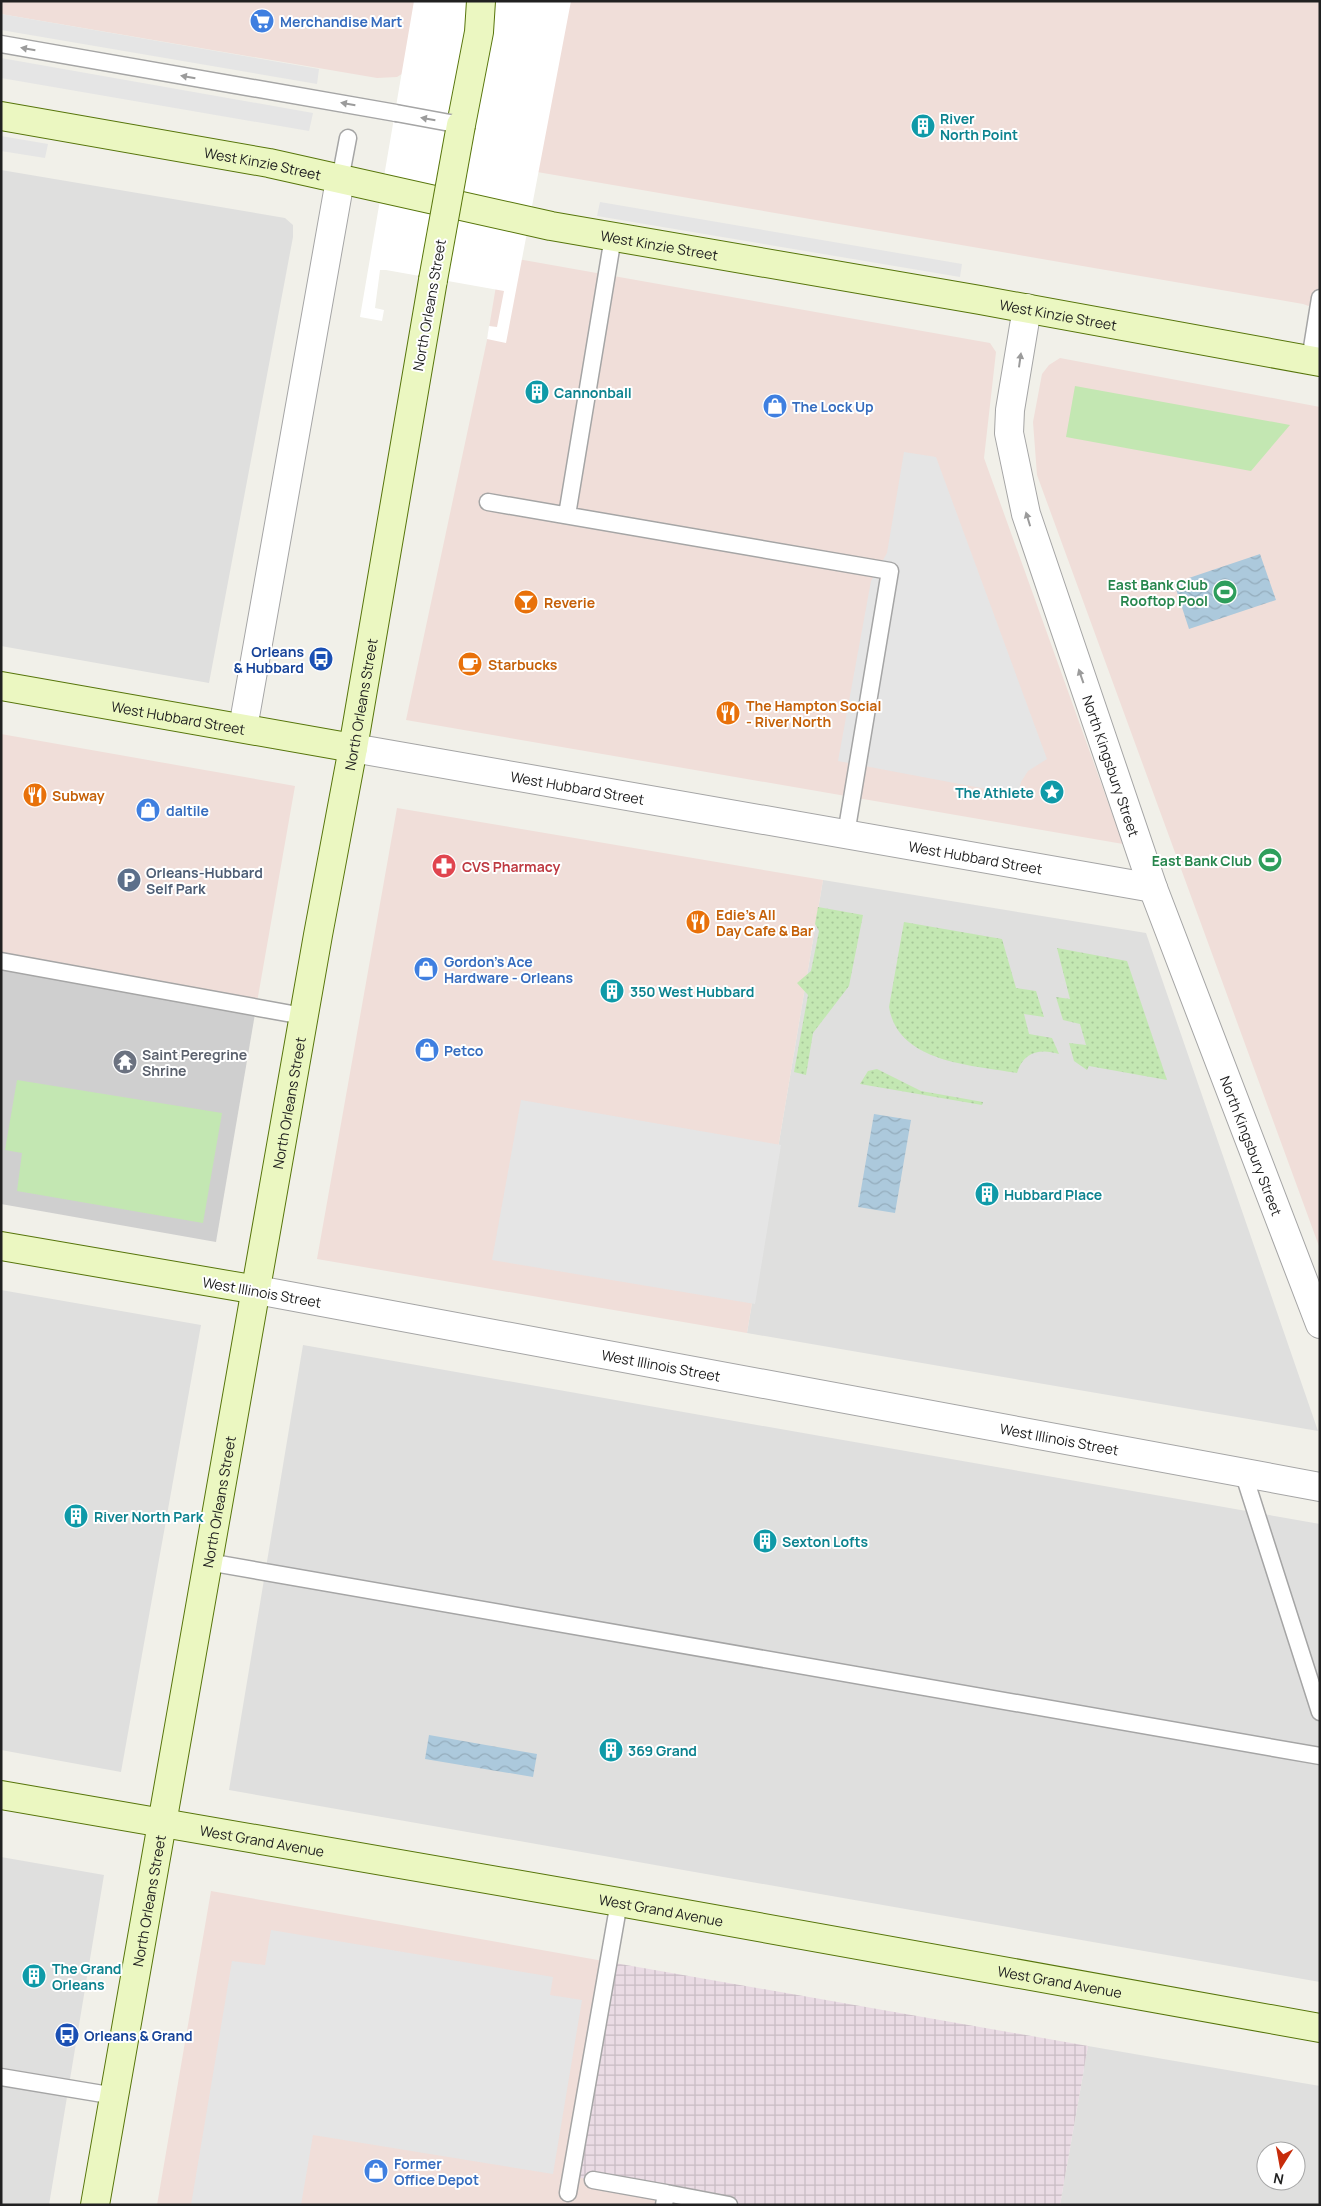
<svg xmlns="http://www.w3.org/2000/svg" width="1321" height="2206" font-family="Manrope,sans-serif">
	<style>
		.residential { fill: #dfdfde; fill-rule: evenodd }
		.commercial { fill: #f0ded9 }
		.industrial { fill: url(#industrial-grid) }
		.religious { fill: #cfcfcf }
		.grass { fill: url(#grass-dots) }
		.garden { fill: #c3e7b2 }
		.parking { fill: #e5e5e5 }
		.water { fill: url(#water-waves) }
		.pier { fill: #fff }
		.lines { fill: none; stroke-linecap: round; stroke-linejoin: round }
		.service-casing { stroke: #a5a5a5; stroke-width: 19 }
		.tertiary-casing { stroke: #a5a5a5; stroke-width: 30 }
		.secondary-casing { stroke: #57750b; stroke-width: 30 }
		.service { stroke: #fff; stroke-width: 16 }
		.tertiary { stroke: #fff; stroke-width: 28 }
		.secondary { stroke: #ebf7c1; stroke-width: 28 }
		.service-bridge-casing { stroke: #a5a5a5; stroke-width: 19; stroke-linecap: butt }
		.secondary-bridge-casing { stroke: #57750b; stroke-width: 30; stroke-linecap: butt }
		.service-bridge { stroke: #fff; stroke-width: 16 }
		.secondary-bridge { stroke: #ebf7c1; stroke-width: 28 }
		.oneway { fill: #9b9b9b }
		.labels { text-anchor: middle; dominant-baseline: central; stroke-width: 4; stroke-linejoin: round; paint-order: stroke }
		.shop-label { font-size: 14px; font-weight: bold; fill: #366cbe; stroke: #fff; text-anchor: start }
		.culture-label { font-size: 14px; font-weight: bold; fill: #0d838f; stroke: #fff; text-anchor: start }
		.street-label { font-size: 14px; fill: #212121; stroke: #fff }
		.leisure-label { font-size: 14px; font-weight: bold; fill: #27864d; stroke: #fff; text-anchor: end }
		.food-label { font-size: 14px; font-weight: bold; fill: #c56008; stroke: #fff; text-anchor: start }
		.transit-label { font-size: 14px; font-weight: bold; fill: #164399; stroke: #fff; text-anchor: end }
		.health-label { font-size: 14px; font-weight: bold; fill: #be3a42; stroke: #fff; text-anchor: start }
		.service-label { font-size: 14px; font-weight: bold; fill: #4e5e75; stroke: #fff; text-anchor: start }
		.worship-label { font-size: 14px; font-weight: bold; fill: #5b616d; stroke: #fff; text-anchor: start }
	</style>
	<defs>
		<pattern id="industrial-grid" width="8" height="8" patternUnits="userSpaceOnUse" patternTransform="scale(1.25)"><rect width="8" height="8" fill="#eadbe4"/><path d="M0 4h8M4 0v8" fill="none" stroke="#c8bcc3"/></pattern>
		<pattern id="grass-dots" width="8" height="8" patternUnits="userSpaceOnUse" patternTransform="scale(1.25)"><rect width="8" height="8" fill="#c3e7b2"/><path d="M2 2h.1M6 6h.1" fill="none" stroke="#a7c699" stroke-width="1.8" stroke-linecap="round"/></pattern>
		<pattern id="water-waves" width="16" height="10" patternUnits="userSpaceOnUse" patternTransform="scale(1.25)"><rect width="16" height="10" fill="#acc9dc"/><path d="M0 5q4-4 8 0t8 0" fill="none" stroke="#94acbc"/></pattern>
	</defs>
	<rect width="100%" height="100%" fill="#f1f0e9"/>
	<path class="residential" d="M1,170L285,218L293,225V237L209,683L1,646Z
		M823,880L1146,933L1318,1431L747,1333Z
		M1,1290L201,1325L121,1772L1,1750Z
		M303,1345L1320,1524V1982L229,1790Z
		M1,1857L104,1875L49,2205H1Z
		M1088,2046L1320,2086V2205H1060ZM1266,2151H1296V2181H1266Z"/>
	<path class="commercial" d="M1,1H434L413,67L397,77L377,78L1,14Z
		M540,1H1320V310L1303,304L514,168Z
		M501,256L990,343L996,352L984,458L1123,844L406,720L487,340Z
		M1060,358L1320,407V1249L1037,475L1033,422L1042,374L1049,365Z
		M1,734L295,786L256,1008L1,961Z
		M397,808L823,880L747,1333L317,1259Z
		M211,1891L609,1962L666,2193L664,2205H157Z"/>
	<path class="industrial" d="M609,1962L1088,2046L1060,2205H664L666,2193L571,2176Z"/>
	<path class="religious" d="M1,961L256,1008L216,1242L1,1204Z"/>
	<path class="grass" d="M818,907L863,915L849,986L813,1033L806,1075L794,1072L808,995L797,983L811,971L819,931L815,924Z
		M904,922L1002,939L1016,988L1036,991L1044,1017L1024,1014L1029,1034L1052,1038L1059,1054C1040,1048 1023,1052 1017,1073C972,1065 898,1063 889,1007Z
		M1057,948L1127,961L1167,1080L1089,1066L1087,1070L1074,1061L1069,1043L1086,1045L1080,1024L1063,1020L1056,997L1070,999Z
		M877,1069L921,1091L983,1102L982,1105L860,1084L868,1071Z"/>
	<path class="garden" d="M1075,386L1290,425L1251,471L1066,437Z
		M17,1080L222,1113L203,1223L17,1191L22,1153L5,1150Z"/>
	<path class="parking" d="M1,14L319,69L317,84L1,30Z
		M1,58L313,113L309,131L1,78Z
		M1,136L48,144L45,158L1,151Z
		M600,202L962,264L960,277L597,216Z
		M904,452L936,457L1047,759L1028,771L1021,782L1018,795L838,761L871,581L887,553Z
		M521,1100L781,1145L755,1304L492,1260Z
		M271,1930L553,1977L550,1995L582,2000L553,2174L313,2135L301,2205H191L232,1961L265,1965Z"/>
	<path class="water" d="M1260,554L1276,600L1189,629L1174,583Z
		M874,1114L911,1120L895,1213L858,1207Z
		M429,1735L537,1754L533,1777L425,1759Z"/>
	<path class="pier" d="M414,1H571L506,343L487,339L489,326L497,327L504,291L386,270H380L375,308L384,310L382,321L360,317Z"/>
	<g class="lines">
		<defs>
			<path id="service" d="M1,44L396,113
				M340,180L348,138
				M1310,360L1320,298
				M488,502L890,571L846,834
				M567,515L613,237
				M1,961L303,1016
				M1243,1472L1320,1712
				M208,1562L1320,1756
				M1,2077L115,2096
				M593,2180L666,2193
				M568,2193L619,1902
				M664,2205L666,2193L729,2205"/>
			<g id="tertiary">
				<path id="s1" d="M1027,308L1010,410L1009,433L1026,514L1153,888L1320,1324"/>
				<path d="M243,728L340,180"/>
				<path id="s2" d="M353,748L1153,888"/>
				<path id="s3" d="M257,1290L1320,1487"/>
			</g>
			<g id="secondary">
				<path id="s4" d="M1,116L269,163L551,226L980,300L1320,362"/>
				<path d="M461,125L479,32L481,1"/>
				<path id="s5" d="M1,686L353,748"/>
				<path d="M1,1246L257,1290"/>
				<path id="s6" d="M1,1795L619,1902L1320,2028"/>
				<path id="s7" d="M95,2205L318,935L353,748L433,280"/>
			</g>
		</defs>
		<use href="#service" class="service-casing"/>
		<use href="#tertiary" class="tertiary-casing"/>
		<use href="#secondary" class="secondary-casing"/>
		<use href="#service" class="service"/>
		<use href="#tertiary" class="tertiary"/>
		<use href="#secondary" class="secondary"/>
		<defs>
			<path id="service-bridge" d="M396,113L461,125"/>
			<path id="secondary-bridge" d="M433,280L461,125"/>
		</defs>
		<use href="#service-bridge" class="service-bridge-casing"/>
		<use href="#secondary-bridge" class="secondary-bridge-casing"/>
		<use href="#service-bridge" class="service-bridge"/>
		<use href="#secondary-bridge" class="secondary-bridge"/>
	</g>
	<defs><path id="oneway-solid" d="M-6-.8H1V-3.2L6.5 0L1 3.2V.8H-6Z" transform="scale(1.25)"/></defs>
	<g class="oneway">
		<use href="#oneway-solid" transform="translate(28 49) rotate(-170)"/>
		<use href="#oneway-solid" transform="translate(188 77) rotate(-170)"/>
		<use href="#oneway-solid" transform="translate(348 104) rotate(-170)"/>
		<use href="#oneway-solid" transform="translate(428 119) rotate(-170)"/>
		<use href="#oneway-solid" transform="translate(1020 360) rotate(-82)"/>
		<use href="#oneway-solid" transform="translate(1028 519) rotate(-107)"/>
		<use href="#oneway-solid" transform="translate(1081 676) rotate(-109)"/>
	</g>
	<defs>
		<symbol id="supermarket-disc" viewBox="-11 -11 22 22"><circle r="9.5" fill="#3f7fe0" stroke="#fff"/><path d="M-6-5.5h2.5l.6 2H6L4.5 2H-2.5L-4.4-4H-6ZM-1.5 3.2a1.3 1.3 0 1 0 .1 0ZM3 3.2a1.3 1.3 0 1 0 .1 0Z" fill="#fff"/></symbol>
		<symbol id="building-disc" viewBox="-11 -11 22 22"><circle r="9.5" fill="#0f9aa8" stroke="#fff"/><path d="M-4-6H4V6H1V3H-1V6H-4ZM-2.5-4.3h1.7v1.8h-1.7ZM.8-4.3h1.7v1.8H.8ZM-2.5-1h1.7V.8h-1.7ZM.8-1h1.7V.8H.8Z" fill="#fff"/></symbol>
		<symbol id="shop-disc" viewBox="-11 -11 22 22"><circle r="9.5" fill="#3f7fe0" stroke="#fff"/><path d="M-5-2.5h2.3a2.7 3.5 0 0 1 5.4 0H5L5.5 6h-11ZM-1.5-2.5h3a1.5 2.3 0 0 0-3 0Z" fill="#fff"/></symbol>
		<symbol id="stadium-disc" viewBox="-11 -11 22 22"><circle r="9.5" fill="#2e9e5b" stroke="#fff"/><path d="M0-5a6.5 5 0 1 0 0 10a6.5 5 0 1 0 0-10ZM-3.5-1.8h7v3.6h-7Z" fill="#fff"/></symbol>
		<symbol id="bar-disc" viewBox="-11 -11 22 22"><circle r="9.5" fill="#e8710a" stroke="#fff"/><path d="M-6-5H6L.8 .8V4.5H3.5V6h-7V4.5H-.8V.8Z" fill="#fff"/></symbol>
		<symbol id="bus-disc" viewBox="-11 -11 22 22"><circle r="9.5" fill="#1a4fb4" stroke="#fff"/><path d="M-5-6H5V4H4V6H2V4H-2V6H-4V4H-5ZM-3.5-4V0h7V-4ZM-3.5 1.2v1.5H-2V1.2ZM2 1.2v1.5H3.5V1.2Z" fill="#fff"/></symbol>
		<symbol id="cafe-disc" viewBox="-11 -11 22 22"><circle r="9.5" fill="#e8710a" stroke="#fff"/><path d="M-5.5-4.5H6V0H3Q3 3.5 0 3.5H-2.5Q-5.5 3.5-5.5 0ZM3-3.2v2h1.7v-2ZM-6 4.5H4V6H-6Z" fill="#fff"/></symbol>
		<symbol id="restaurant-disc" viewBox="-11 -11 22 22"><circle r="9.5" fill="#e8710a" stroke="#fff"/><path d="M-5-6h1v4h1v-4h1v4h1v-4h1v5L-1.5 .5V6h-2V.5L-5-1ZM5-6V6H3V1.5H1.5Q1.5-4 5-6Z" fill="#fff"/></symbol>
		<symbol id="sight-disc" viewBox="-11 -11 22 22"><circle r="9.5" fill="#0f9aa8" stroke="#fff"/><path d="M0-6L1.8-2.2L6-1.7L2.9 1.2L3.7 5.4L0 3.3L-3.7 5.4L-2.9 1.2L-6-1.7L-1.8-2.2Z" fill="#fff"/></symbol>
		<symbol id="pharmacy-disc" viewBox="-11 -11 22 22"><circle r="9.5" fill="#e0444e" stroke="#fff"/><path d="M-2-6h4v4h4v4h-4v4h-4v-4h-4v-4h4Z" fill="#fff"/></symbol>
		<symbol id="parking-disc" viewBox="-11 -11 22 22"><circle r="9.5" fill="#5c6f8a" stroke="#fff"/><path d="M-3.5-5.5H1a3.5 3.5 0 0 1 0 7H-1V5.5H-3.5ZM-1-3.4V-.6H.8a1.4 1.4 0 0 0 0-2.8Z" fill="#fff"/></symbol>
		<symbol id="temple-disc" viewBox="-11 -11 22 22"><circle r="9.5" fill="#6b7280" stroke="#fff"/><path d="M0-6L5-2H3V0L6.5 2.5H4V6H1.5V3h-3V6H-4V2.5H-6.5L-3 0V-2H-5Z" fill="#fff"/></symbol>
	</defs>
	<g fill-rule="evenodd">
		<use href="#supermarket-disc" x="248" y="7" width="28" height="28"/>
		<use href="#building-disc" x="909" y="112" width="28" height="28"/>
		<use href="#building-disc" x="523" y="378" width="28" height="28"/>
		<use href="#shop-disc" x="761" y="392" width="28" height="28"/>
		<use href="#stadium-disc" x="1211" y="578" width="28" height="28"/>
		<use href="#bar-disc" x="512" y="588" width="28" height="28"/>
		<use href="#bus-disc" x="307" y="645" width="28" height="28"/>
		<use href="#cafe-disc" x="456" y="650" width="28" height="28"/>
		<use href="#restaurant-disc" x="714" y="699" width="28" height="28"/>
		<use href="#sight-disc" x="1038" y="778" width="28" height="28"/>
		<use href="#restaurant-disc" x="21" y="781" width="28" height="28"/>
		<use href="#shop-disc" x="134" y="796" width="28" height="28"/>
		<use href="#stadium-disc" x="1256" y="846" width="28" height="28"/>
		<use href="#pharmacy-disc" x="430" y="852" width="28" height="28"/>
		<use href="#parking-disc" x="115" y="866" width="28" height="28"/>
		<use href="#restaurant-disc" x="684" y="908" width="28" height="28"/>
		<use href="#shop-disc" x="412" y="955" width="28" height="28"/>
		<use href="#building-disc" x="598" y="977" width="28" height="28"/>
		<use href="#shop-disc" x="413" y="1036" width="28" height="28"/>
		<use href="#temple-disc" x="111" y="1048" width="28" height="28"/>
		<use href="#building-disc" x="973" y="1180" width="28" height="28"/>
		<use href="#building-disc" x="62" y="1502" width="28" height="28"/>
		<use href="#building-disc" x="751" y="1527" width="28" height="28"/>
		<use href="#building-disc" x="597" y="1736" width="28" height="28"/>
		<use href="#building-disc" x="20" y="1962" width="28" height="28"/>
		<use href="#bus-disc" x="53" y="2021" width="28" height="28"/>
		<use href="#shop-disc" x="362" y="2157" width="28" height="28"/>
	</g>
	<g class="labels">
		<g class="shop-label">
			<text x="280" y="21">Merchandise Mart</text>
			<text x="792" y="406">The Lock Up</text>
			<text x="166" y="810">daltile</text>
			<text x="444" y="961">Gordon's Ace<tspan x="444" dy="16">Hardware - Orleans</tspan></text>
			<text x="444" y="1050">Petco</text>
			<text x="394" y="2163">Former<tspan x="394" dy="16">Office Depot</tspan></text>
		</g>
		<g class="culture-label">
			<text x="940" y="118">River<tspan x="940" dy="16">North Point</tspan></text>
			<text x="554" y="392">Cannonball</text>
			<text x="1034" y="792" text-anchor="end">The Athlete</text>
			<text x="630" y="991">350 West Hubbard</text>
			<text x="1004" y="1194">Hubbard Place</text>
			<text x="94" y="1516">River North Park</text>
			<text x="782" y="1541">Sexton Lofts</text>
			<text x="628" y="1750">369 Grand</text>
			<text x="52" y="1968">The Grand<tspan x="52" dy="16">Orleans</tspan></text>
		</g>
		<g class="street-label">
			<text stroke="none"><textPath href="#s4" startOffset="266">West Kinzie Street</textPath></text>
			<text stroke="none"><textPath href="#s4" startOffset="671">West Kinzie Street</textPath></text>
			<text transform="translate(429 305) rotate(-80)">North Orleans Street</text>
			<text stroke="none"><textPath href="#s4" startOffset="1076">West Kinzie Street</textPath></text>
			<text stroke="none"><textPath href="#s7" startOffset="1524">North Orleans Street</textPath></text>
			<text stroke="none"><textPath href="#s5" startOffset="180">West Hubbard Street</textPath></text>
			<text stroke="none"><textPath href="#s1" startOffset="475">North Kingsbury Street</textPath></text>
			<text stroke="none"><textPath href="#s2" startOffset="228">West Hubbard Street</textPath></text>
			<text stroke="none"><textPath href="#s2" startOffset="632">West Hubbard Street</textPath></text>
			<text stroke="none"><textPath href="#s7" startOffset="1119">North Orleans Street</textPath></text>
			<text stroke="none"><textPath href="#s1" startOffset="880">North Kingsbury Street</textPath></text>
			<text transform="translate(262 1292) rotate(10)">West Illinois Street</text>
			<text stroke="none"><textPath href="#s3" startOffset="411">West Illinois Street</textPath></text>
			<text stroke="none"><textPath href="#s3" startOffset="816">West Illinois Street</textPath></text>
			<text stroke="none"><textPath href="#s7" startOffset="714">North Orleans Street</textPath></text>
			<text stroke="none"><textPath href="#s6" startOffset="265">West Grand Avenue</textPath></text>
			<text stroke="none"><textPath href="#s7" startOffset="309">North Orleans Street</textPath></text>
			<text stroke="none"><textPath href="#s6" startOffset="670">West Grand Avenue</textPath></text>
			<text stroke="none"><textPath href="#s6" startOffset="1075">West Grand Avenue</textPath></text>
		</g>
		<g class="leisure-label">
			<text x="1208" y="584">East Bank Club<tspan x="1208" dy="16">Rooftop Pool</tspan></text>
			<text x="1252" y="860">East Bank Club</text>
		</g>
		<g class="food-label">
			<text x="544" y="602">Reverie</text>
			<text x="488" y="664">Starbucks</text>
			<text x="746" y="705">The Hampton Social<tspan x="746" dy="16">- River North</tspan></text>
			<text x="52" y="795">Subway</text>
			<text x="716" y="914">Edie's All<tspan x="716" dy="16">Day Cafe &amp; Bar</tspan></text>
		</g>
		<g class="transit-label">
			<text x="304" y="651">Orleans<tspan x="304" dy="16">&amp; Hubbard</tspan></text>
			<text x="84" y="2035" text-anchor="start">Orleans &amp; Grand</text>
		</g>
		<g class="health-label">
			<text x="462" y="866">CVS Pharmacy</text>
		</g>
		<g class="service-label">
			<text x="146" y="872">Orleans-Hubbard<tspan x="146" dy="16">Self Park</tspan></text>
		</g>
		<g class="worship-label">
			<text x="142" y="1054">Saint Peregrine<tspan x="142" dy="16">Shrine</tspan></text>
		</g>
	</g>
	<rect width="1321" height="2206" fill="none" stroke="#212121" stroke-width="5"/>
	<g transform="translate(1281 2166) rotate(191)"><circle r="24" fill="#ffffff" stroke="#a6a6a6"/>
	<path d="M0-4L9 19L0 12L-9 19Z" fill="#c72c0b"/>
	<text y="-8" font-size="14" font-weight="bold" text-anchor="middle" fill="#212121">N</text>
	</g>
</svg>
